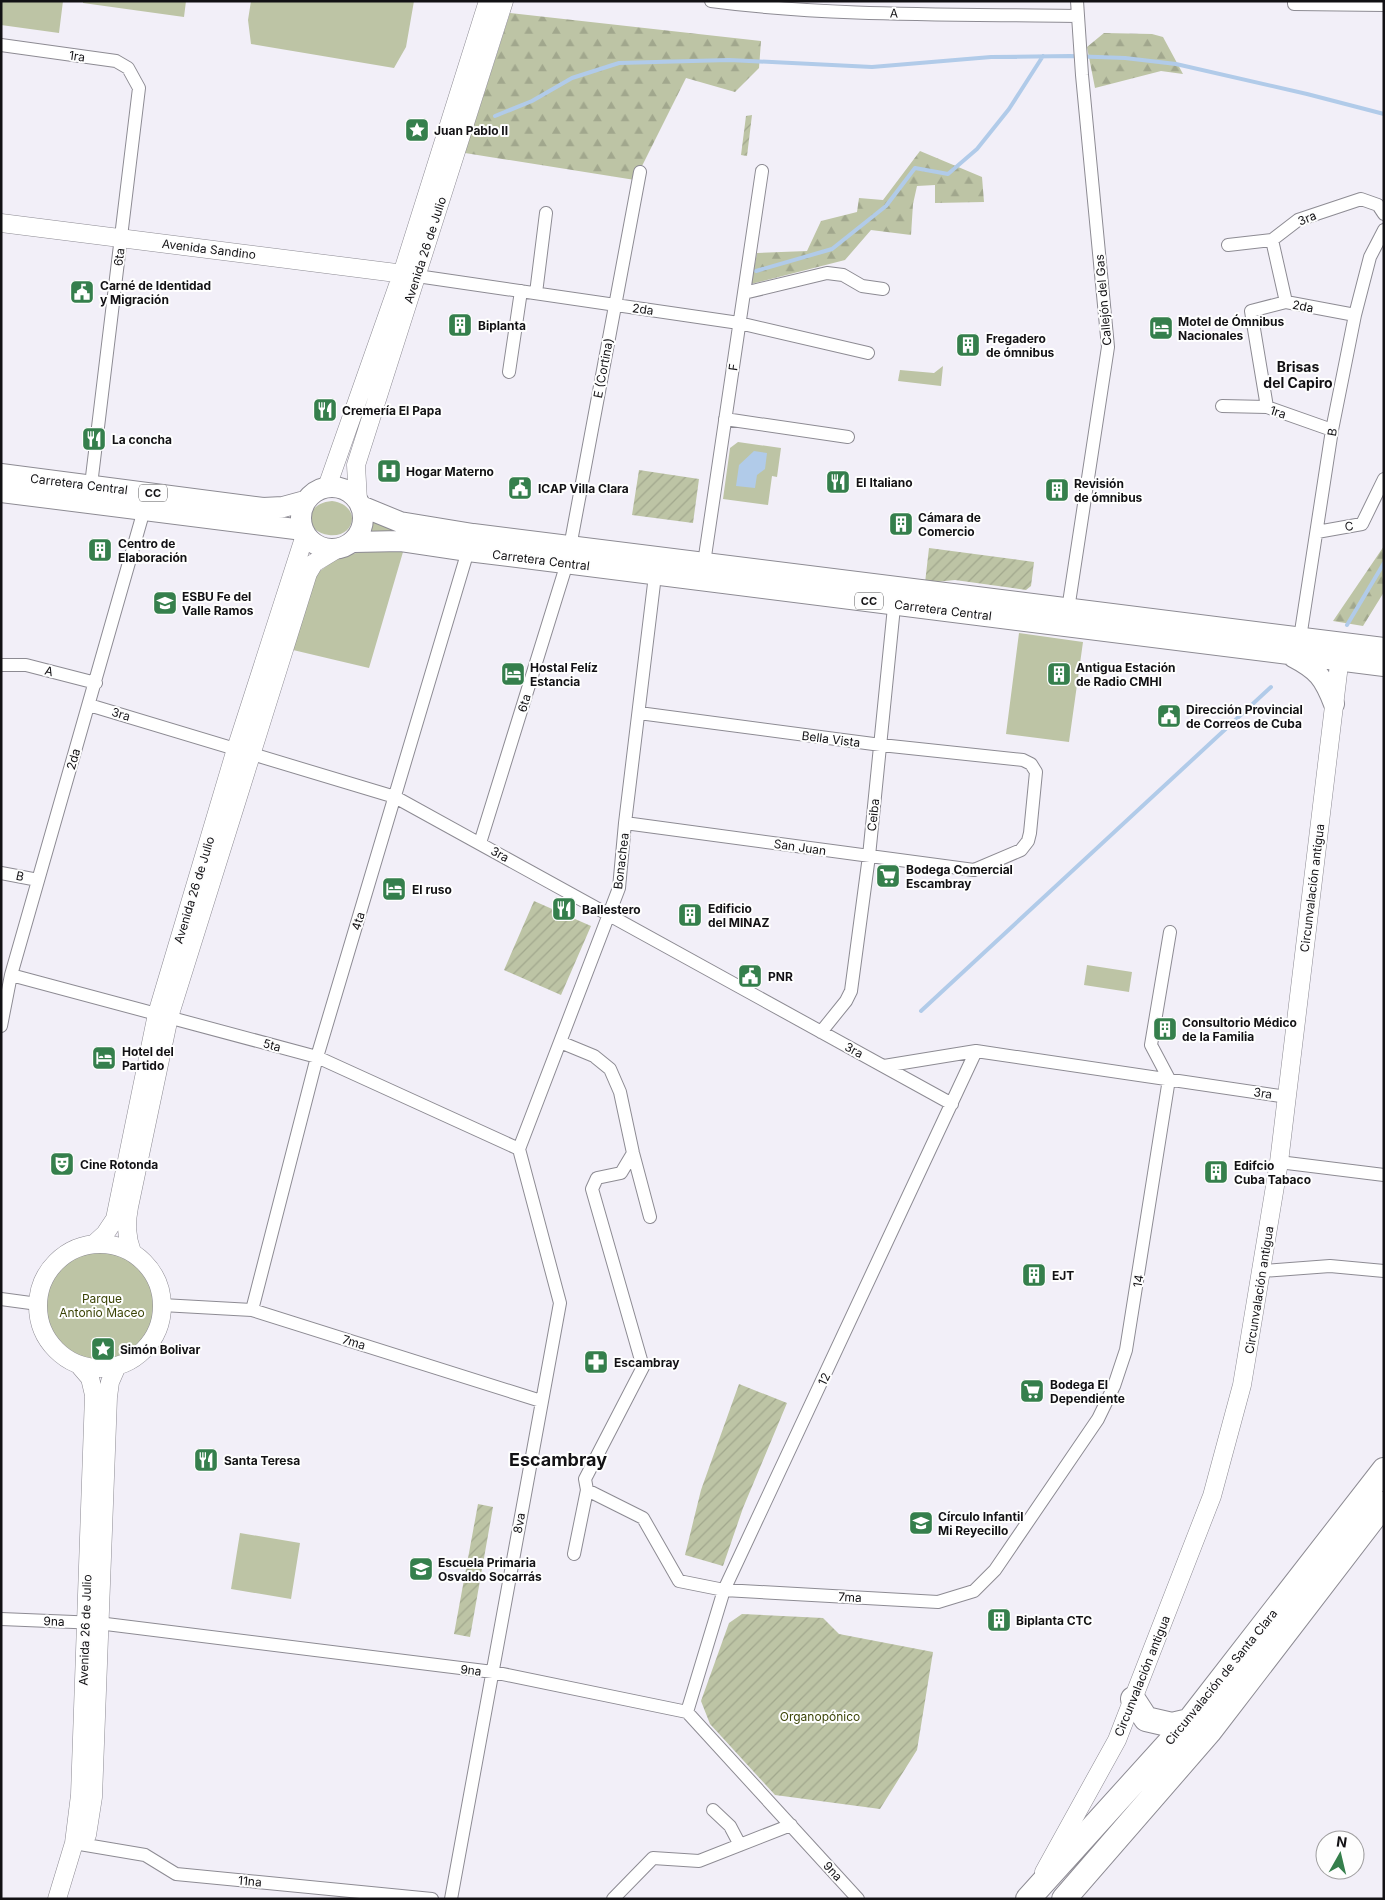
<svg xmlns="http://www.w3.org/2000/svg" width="1385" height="1900" font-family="Inter,sans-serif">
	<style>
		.green { fill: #bdc4a5 }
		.forest { fill: url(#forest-firs) }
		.garden { fill: url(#garden-furrows) }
		.water { fill: #b1cbe9 }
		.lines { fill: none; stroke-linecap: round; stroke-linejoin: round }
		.stream { stroke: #b1cbe9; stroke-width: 4 }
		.street-casing { stroke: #8d8b93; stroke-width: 14 }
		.secondary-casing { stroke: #8d8b93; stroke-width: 19 }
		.primary-casing { stroke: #8d8b93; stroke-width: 22 }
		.highway-casing { stroke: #8d8b93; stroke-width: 26 }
		.street { stroke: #fff; stroke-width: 12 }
		.secondary { stroke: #fff; stroke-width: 18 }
		.primary { stroke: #fff; stroke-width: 20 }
		.highway { stroke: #fff; stroke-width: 24 }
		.labels { text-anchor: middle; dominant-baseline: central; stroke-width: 4; stroke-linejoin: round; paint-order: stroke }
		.shield { fill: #fefefe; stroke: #59585a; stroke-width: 1 }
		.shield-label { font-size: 11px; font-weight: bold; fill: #121114 }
		.street-label { font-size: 12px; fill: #121114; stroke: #fefefe }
		.poi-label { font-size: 12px; font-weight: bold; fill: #121114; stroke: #fefefe; text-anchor: start }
		.park-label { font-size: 12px; fill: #3a4305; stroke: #fefefe }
		.neighbourhood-label { font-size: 14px; font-weight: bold; fill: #121114; stroke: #fefefe }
		.district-label { font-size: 18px; font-weight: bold; fill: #121114; stroke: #fefefe }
	</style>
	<defs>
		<pattern id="forest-firs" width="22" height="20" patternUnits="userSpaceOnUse" patternTransform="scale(1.25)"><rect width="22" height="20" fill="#bdc4a5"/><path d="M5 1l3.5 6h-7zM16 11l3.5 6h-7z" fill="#a1a78d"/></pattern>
		<pattern id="garden-furrows" width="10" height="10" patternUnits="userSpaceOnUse" patternTransform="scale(1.25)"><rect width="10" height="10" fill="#bdc4a5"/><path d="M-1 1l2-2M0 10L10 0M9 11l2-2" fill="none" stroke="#a1a78d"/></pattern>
	</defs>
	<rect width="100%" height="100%" fill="#f2eff8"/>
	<path class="green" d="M1,1H63L59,33L1,25Z
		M83,1H186L184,17L83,3Z
		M251,1H414L406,47L394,68L251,44L248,20Z
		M943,366L941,386L898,381L900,370L934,373Z
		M738,442L781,448L777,477L772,476L768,505L723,499L730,448Z
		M332,501C362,505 356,538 329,535C305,533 303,503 332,501Z
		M370,518L400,531L368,532Z
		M374,548L403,552L369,668L293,650L317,573L338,558Z
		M1019,633L1083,642L1069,742L1006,734Z
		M1087,965L1132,972L1129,992L1084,985Z
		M46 1305a56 56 0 1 1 112 0a56 56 0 1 1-112 0Z
		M240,1533L300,1543L291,1599L231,1589Z"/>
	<path class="forest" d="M510,13L761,41L759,68L735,92L686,78L635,180L465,153Z
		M1104,33L1152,34L1163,37L1183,74L1161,71L1095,88L1087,47Z
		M920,151L982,177L984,202L935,203V185L917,186L913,204L911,235L871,230L845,260L751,284L757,253L807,251L821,221L857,212L859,198L883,200Z
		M1384,546V592L1363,626L1333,621Z"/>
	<path class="garden" d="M752,115L747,156L741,155L746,116Z
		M639,470L699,479L693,523L632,515Z
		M929,548L1034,562L1031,586L1026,590L955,580L925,583Z
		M534,901L591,926L561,995L504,970Z
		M739,1384L787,1403L743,1508L723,1566L685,1555L701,1490Z
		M478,1504L493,1507L470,1637L454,1634Z
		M742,1614L823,1618L839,1634L933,1652L917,1750L880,1809L775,1795L710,1724L701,1701L729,1623Z"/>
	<path class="water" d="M754,451L767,453L765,469L757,475L755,488L736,486L739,465Z"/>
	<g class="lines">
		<path class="stream" d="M495,116L532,101L572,78L619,63L729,60L872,67L991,57L1070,56L1125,58L1176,64L1307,94L1384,114
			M756,271L832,249L886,206L915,168L948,174L977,149L1009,109L1043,56
			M1347,625L1384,563
			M921,1011L1271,687"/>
		<defs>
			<path id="street" d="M711,1C833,17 956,14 1078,16
				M1294,1V4L1384,5
				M1,45L116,61L128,68L139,88L91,485
				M1272,240L1286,302
				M1228,245L1272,240L1298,220L1361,199L1378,205L1384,214
				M417,276L739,323L868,353
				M536,293L546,213
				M744,293L827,273L843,275L862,286L883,289
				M509,372L521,291
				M1222,406L1267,407L1332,430
				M1267,407L1251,311L1286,302L1355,315
				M725,419L848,437
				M1317,532L1362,524L1384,479
				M704,563L762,171
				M1067,616L1108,347L1082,75L1077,1
				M1300,638L1332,430L1355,315L1370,257L1384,230
				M1,665H26L96,683
				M89,705L395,797L952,1104
				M625,823L974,870L1021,850L1028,841L1030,833L1036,772L1031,764L1023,760L881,745L639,713
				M480,843L567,563L640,172
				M1,873L38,880
				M11,975L317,1057L519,1149
				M1,1026L11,975L146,503
				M821,1032L846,1001L851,991L869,856L895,597
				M560,1042L594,1056L610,1069L620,1092L633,1153L650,1217
				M884,1066L976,1051L1287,1097
				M519,1149L619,888L625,823L656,567
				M1279,1162L1384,1175
				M1262,1271L1330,1266L1384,1271
				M1,1299L38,1304
				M162,1305L252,1310L541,1401
				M252,1310L317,1057L470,544
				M587,1490L643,1518L679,1581L724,1590L938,1602L974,1591L995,1570L1098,1419L1114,1386L1126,1350L1169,1079L1151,1045L1170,932
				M574,1554L587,1490L585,1479L643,1367L592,1189L597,1178L621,1173L633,1153
				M1,1619L98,1623L493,1672L687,1712L858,1899
				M687,1712L724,1590L976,1051
				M713,1810L730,1826L740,1845
				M74,1843L145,1855L176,1874L432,1899
				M451,1899L560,1303L519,1149
				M613,1899L653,1858L699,1861L791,1825"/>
			<path id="secondary" d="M1,223L412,275
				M327,487L402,274L488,1
				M358,501L356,465L504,1
				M38 1306a62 62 0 1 1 124 0a62 62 0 1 1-124 0Z
				M94,1244L105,1234L115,1219L157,1014L236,749L305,535
				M132,1252C126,1236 126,1223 129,1207L169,1017L308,573L314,563L337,549
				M87,1835L93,1797L108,1397L110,1382L117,1366
				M1044,1872L1117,1740L1212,1496L1242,1385L1279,1162L1341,648
				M57,1899L74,1843L80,1795L94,1395L90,1378L78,1364"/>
			<path id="primary" d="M1,474L263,508L283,507L305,501
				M301 518a31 31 0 1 1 62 0a31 31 0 1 1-62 0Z
				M1,492L303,530
				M361,506L400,522L473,534L1384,648
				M354,542L401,541L468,551L1384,666
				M1293,657C1318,670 1324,678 1334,704"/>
			<path id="highway" d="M1133,1699L1146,1719L1172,1725L1189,1721
				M1028,1899L1189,1721L1384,1470
				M1064,1899L1209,1732L1384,1504"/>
		</defs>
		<use href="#street" class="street-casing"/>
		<use href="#secondary" class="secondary-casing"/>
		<use href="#primary" class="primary-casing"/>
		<use href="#highway" class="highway-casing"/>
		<use href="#street" class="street"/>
		<use href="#secondary" class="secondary"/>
		<use href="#primary" class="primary"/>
		<use href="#highway" class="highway"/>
	</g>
	<defs>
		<symbol id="sight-square" viewBox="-11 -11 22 22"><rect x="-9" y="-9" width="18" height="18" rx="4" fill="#357f4c" stroke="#fefefe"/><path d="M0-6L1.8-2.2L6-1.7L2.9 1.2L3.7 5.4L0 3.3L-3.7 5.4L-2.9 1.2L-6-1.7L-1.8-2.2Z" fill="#fff"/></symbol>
		<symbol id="civic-square" viewBox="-11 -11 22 22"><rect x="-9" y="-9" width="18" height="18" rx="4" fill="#357f4c" stroke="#fefefe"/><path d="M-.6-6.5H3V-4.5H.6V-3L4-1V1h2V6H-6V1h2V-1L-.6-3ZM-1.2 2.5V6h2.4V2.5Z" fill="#fff"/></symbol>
		<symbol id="building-square" viewBox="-11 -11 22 22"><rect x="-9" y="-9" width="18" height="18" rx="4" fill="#357f4c" stroke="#fefefe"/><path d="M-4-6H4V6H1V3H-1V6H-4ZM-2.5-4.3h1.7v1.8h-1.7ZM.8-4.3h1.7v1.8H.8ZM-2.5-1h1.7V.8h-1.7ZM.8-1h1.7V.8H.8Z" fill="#fff"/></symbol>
		<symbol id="hotel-square" viewBox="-11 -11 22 22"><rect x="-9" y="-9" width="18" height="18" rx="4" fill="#357f4c" stroke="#fefefe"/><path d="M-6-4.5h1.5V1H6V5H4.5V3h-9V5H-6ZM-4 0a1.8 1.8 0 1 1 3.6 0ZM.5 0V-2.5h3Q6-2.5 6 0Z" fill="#fff"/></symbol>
		<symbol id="restaurant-square" viewBox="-11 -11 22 22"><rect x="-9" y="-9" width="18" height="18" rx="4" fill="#357f4c" stroke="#fefefe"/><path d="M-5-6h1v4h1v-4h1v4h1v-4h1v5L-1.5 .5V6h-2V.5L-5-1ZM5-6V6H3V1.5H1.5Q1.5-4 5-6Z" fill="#fff"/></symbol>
		<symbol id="hospital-square" viewBox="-11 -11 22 22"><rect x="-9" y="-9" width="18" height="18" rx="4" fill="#357f4c" stroke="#fefefe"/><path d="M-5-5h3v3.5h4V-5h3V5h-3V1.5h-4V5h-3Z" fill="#fff"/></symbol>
		<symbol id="school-square" viewBox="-11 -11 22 22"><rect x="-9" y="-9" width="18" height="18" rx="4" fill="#357f4c" stroke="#fefefe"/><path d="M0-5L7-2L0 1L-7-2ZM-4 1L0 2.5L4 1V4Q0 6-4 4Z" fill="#fff"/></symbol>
		<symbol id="supermarket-square" viewBox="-11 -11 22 22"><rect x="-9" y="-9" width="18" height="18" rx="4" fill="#357f4c" stroke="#fefefe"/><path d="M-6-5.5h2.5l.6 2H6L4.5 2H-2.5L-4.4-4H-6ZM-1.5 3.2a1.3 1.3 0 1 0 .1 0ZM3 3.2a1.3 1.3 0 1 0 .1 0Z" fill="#fff"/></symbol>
		<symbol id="theatre-square" viewBox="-11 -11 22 22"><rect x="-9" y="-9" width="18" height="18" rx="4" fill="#357f4c" stroke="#fefefe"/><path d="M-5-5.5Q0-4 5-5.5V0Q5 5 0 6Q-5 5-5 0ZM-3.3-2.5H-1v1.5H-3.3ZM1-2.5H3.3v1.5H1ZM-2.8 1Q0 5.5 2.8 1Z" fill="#fff"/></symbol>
		<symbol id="pharmacy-square" viewBox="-11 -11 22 22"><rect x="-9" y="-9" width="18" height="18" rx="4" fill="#357f4c" stroke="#fefefe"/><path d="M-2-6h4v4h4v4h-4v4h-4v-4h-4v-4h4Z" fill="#fff"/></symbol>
	</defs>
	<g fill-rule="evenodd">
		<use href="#sight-square" x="403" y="116" width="28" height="28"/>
		<use href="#civic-square" x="68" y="278" width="28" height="28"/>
		<use href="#building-square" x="446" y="311" width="28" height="28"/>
		<use href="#hotel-square" x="1147" y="314" width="28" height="28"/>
		<use href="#building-square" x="954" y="331" width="28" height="28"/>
		<use href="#restaurant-square" x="311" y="396" width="28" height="28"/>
		<use href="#restaurant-square" x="80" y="425" width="28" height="28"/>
		<use href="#hospital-square" x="375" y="457" width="28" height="28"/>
		<use href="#restaurant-square" x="824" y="468" width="28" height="28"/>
		<use href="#civic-square" x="506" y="474" width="28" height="28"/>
		<use href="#building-square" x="1043" y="476" width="28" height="28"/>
		<use href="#building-square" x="887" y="510" width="28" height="28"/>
		<use href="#building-square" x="86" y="536" width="28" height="28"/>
		<use href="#school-square" x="151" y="589" width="28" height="28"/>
		<use href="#hotel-square" x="499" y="660" width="28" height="28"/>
		<use href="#building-square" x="1045" y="660" width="28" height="28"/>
		<use href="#civic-square" x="1155" y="702" width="28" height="28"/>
		<use href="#supermarket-square" x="874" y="862" width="28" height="28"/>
		<use href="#hotel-square" x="380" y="875" width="28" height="28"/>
		<use href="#restaurant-square" x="550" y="895" width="28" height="28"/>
		<use href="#building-square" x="676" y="901" width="28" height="28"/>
		<use href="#civic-square" x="736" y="962" width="28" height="28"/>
		<use href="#building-square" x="1151" y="1015" width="28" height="28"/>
		<use href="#hotel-square" x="90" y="1044" width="28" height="28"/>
		<use href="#theatre-square" x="48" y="1150" width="28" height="28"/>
		<use href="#building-square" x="1202" y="1158" width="28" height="28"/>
		<use href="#building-square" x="1020" y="1261" width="28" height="28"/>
		<use href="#sight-square" x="89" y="1335" width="28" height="28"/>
		<use href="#pharmacy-square" x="582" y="1348" width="28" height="28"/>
		<use href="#supermarket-square" x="1018" y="1377" width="28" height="28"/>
		<use href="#restaurant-square" x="192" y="1446" width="28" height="28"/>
		<use href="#school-square" x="907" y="1509" width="28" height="28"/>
		<use href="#school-square" x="407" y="1555" width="28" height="28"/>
		<use href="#building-square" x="985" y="1606" width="28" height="28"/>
	</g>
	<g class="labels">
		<g class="shield">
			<rect x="139" y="484.5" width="28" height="17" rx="4"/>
			<rect x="855" y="592.5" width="28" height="17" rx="4"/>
		</g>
		<g class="shield-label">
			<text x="153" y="493">CC</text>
			<text x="869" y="601">CC</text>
		</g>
		<g class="street-label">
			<text transform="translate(894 13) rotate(1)">A</text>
			<text transform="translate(77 56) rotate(8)">1ra</text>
			<text transform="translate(1307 218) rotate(-22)">3ra</text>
			<text transform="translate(209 249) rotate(7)">Avenida Sandino</text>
			<text transform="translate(425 250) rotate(-72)">Avenida 26 de Julio</text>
			<text transform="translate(119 257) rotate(-83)">6ta</text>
			<text transform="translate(1103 300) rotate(-95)">Callejón del Gas</text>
			<text transform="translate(1303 306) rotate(11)">2da</text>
			<text transform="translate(643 309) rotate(8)">2da</text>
			<text transform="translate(733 367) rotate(-82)">F</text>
			<text transform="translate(603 368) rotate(-79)">E (Cortina)</text>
			<text transform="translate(1278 412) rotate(18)">1ra</text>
			<text transform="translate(1332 432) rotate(-80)">B</text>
			<text transform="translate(79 484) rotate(7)">Carretera Central</text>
			<text transform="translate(1349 526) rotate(-10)">C</text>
			<text transform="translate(541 560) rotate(7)">Carretera Central</text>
			<text transform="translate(943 610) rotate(7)">Carretera Central</text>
			<text transform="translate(49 671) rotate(14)">A</text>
			<text transform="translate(524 703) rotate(-73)">6ta</text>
			<text transform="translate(121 714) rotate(17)">3ra</text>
			<text transform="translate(831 739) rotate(7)">Bella Vista</text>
			<text transform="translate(73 759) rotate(-74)">2da</text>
			<text transform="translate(873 815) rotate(-84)">Ceiba</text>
			<text transform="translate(800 847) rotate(8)">San Juan</text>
			<text transform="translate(500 854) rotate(29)">3ra</text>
			<text transform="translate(621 861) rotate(-83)">Bonachea</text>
			<text transform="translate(20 876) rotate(12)">B</text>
			<text transform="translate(1312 888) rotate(-83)">Circunvalación antigua</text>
			<text transform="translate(194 890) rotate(-73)">Avenida 26 de Julio</text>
			<text transform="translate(358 921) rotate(-73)">4ta</text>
			<text transform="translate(272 1045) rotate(15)">5ta</text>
			<text transform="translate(854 1050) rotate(28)">3ra</text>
			<text transform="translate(1263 1093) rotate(9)">3ra</text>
			<text transform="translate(1138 1281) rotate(-81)">14</text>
			<text transform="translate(1259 1290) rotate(-81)">Circunvalación antigua</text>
			<text transform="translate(354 1342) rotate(17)">7ma</text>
			<text transform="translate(824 1379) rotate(-64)">12</text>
			<text transform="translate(519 1523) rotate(-80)">8va</text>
			<text transform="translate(850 1597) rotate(3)">7ma</text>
			<text transform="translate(54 1621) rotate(2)">9na</text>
			<text transform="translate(85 1630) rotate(-88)">Avenida 26 de Julio</text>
			<text transform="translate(471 1670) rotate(7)">9na</text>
			<text transform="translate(1142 1676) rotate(-68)">Circunvalación antigua</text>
			<text transform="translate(1221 1677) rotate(-51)">Circunvalación de Santa Clara</text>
			<text transform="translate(833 1871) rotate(47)">9na</text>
			<text transform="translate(250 1881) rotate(5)">11na</text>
		</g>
		<g class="poi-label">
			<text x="434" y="130">Juan Pablo II</text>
			<text x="100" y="285">Carné de Identidad<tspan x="100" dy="14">y Migración</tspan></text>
			<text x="1178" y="321">Motel de Ómnibus<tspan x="1178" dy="14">Nacionales</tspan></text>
			<text x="478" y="325">Biplanta</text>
			<text x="986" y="338">Fregadero<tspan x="986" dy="14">de ómnibus</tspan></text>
			<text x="342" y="410">Cremería El Papa</text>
			<text x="112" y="439">La concha</text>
			<text x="406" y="471">Hogar Materno</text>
			<text x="856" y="482">El Italiano</text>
			<text x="1074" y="483">Revisión<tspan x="1074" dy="14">de ómnibus</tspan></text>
			<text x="538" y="488">ICAP Villa Clara</text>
			<text x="918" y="517">Cámara de<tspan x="918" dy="14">Comercio</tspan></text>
			<text x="118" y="543">Centro de<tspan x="118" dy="14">Elaboración</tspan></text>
			<text x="182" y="596">ESBU Fe del<tspan x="182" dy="14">Valle Ramos</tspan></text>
			<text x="530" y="667">Hostal Felíz<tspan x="530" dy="14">Estancia</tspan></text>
			<text x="1076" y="667">Antigua Estación<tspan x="1076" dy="14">de Radio CMHI</tspan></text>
			<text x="1186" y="709">Dirección Provincial<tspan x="1186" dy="14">de Correos de Cuba</tspan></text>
			<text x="906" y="869">Bodega Comercial<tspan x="906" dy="14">Escambray</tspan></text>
			<text x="412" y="889">El ruso</text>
			<text x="708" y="908">Edificio<tspan x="708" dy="14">del MINAZ</tspan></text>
			<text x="582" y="909">Ballestero</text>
			<text x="768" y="976">PNR</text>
			<text x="1182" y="1022">Consultorio Médico<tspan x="1182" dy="14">de la Familia</tspan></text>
			<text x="122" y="1051">Hotel del<tspan x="122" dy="14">Partido</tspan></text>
			<text x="80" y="1164">Cine Rotonda</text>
			<text x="1234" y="1165">Edifcio<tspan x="1234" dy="14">Cuba Tabaco</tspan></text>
			<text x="1052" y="1275">EJT</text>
			<text x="120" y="1349">Simón Bolivar</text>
			<text x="614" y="1362">Escambray</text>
			<text x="1050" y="1384">Bodega El<tspan x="1050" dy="14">Dependiente</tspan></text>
			<text x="224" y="1460">Santa Teresa</text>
			<text x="938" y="1516">Círculo Infantil<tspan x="938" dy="14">Mi Reyecillo</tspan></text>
			<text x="438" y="1562">Escuela Primaria<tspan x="438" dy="14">Osvaldo Socarrás</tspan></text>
			<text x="1016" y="1620">Biplanta CTC</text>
		</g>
		<g class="park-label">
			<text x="102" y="1298">Parque<tspan x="102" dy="14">Antonio Maceo</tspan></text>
			<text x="820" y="1716">Organopónico</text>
		</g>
		<g class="neighbourhood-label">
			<text x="1298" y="366">Brisas<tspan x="1298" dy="16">del Capiro</tspan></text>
		</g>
		<g class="district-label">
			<text x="558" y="1459">Escambray</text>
		</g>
	</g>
	<rect width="1385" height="1900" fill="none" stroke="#121114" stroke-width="5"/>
	<g transform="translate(1340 1855) rotate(8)"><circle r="24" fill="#fefefe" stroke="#a09fa0"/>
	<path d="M0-4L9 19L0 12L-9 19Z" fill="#357f4c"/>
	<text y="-8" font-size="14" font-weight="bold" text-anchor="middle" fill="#121114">N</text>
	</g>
</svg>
